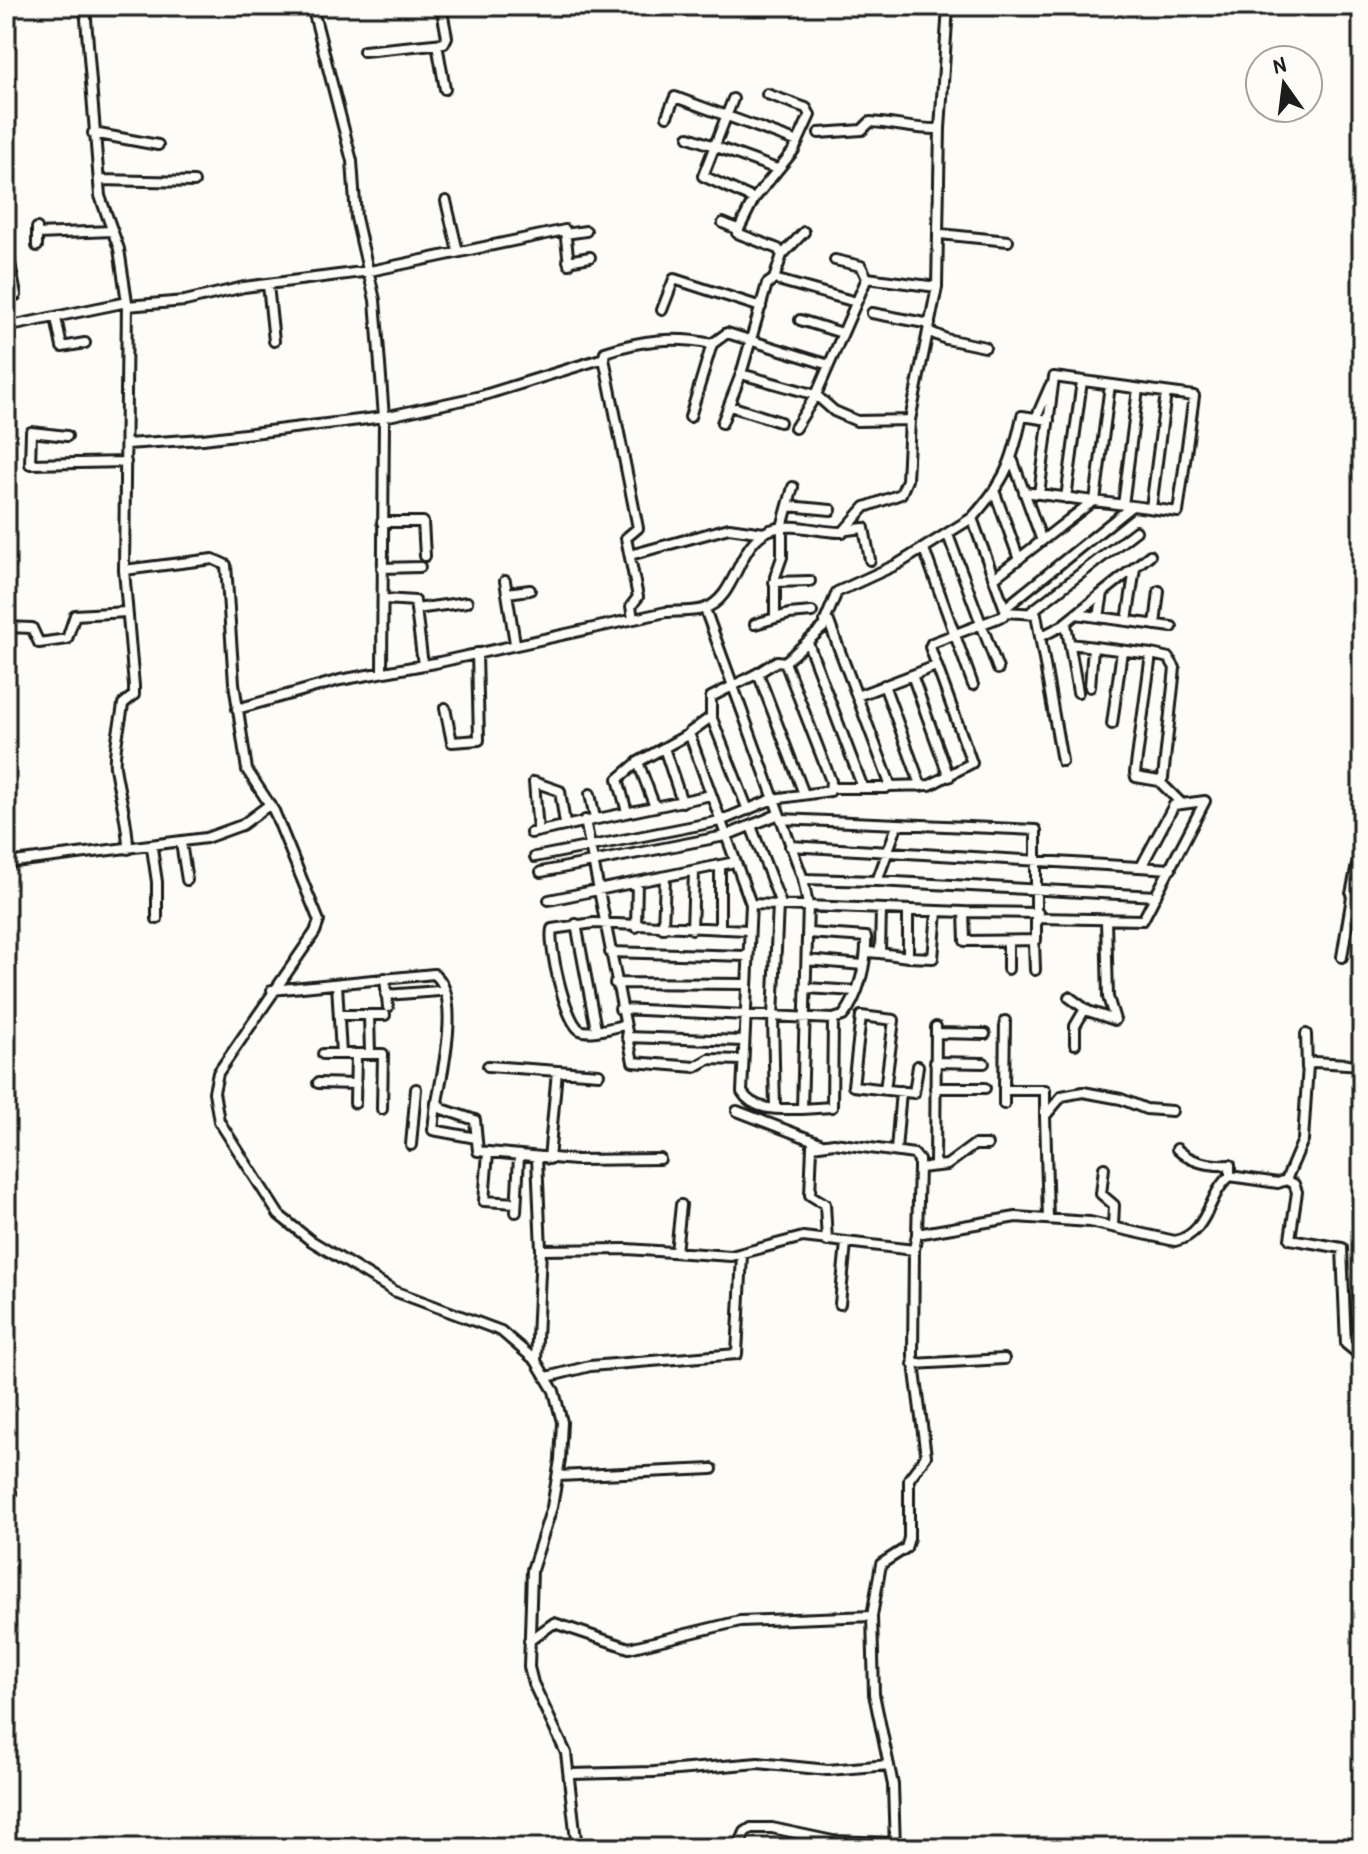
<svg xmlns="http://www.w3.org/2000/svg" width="1368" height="1854" font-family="'Patrick Hand',sans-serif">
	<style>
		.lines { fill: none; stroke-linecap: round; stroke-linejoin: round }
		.street-casing { stroke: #1c1c1c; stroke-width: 14 }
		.street { stroke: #fdfcf7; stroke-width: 8 }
	</style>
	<rect width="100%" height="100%" fill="#fdfcf7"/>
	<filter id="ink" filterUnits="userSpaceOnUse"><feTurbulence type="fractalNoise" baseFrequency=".0125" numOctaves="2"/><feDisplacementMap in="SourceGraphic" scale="16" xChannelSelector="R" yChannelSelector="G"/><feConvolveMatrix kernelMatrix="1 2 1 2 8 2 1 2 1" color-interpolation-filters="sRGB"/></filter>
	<g filter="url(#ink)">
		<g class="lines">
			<defs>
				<path id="street" d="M85,6L100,196L119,249L127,302L124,570L134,686V695L123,704C121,723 113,749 115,767C119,795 128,820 128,849
					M312,6L352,161L356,218L375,300L384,417L382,671
					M437,44L445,89
					M364,51L444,43L447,37L441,6
					M733,99L703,176L754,199L794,150L810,115L806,108L767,94
					M667,116L675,97L798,142
					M93,133L158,145
					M819,133L862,130L870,122C895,123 915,130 940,129
					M689,137L777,169
					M99,180L194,182
					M446,201L458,252
					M723,223L737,229
					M37,228V246
					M37,234L112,231
					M565,234L586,231
					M940,234L1008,241
					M6,242L16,295L6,298
					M782,255L804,232
					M835,260L861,266L867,278
					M568,261L590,257
					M774,279L856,302
					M268,285L274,341
					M127,306L185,301L244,287L370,271L565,230L569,264
					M662,310L674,279L761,307
					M872,313L930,324
					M56,318L62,347L85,343
					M800,320L842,333
					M6,327L127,302
					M928,331L946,339L985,347
					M604,358L638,528L626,538L638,597L631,606L633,619
					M741,374L816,395L867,278L937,287
					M730,406L780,422
					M690,417L712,344L727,333L829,365
					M1036,418L1050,386
					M722,423L741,374L767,284L774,279L782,255L778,249L737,233L754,199
					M795,428L816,395L834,411L857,421L910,420
					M67,436L31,432L30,464L126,462
					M126,444L203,439L384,417L481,396L604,358L605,352C642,340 674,336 712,344
					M1013,461L1042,541
					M1024,492C1076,499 1127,505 1178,512L1194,396L1054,377L1039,494
					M995,493L1019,559
					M1066,498L1082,381
					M1095,501L1110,385
					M1123,505L1138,389
					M788,506L831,510
					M1151,508L1166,393
					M972,518C1005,481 1012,464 1022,416L1049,420
					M382,522H423L425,556
					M847,530L864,528L870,560
					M948,535L998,669
					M924,549L973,685
					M630,555L729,528L764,533
					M382,568L420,567
					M124,570L213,559L226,565L234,683L247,770L274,811L319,921L315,932L218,1073L214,1092L219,1121L279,1215L310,1240L394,1291L501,1331L536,1361L554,1391L562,1422L560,1460L552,1507L532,1570L529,1667L533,1683L566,1753L577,1848
					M994,578L1093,501
					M505,581L515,643
					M774,582L810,581
					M507,593L530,590
					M385,599L415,601L423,665
					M1005,608L1132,506
					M416,609L467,602
					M705,609L803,879L808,905L802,1109C781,1109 754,1112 742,1092L751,904L689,733L711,717V697L758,673L804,794
					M1032,611L1136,531
					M1006,612L1036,614L1062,761
					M1076,614L1172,627
					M1099,617L1103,593
					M775,618V577L782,557V527L793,487
					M825,621L837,592L898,564L972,518L1006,612L1003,616L932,643L930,647L972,763L930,785L889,786
					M1127,621L1135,568
					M1065,623L1150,555
					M755,624L789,614L812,612
					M1155,625L1159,591
					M6,627L32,628L39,643L67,639L75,615L127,612
					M1040,637L1066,624L1078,692
					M808,643L863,788
					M1070,644L1151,654
					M1151,654L1169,658L1175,668L1163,778L1159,781L1136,777L1135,773Z
					M785,662L829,622L890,784L886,788H832
					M912,675L949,777
					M884,685L921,786
					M1090,687L1093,647
					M857,696L936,666
					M445,708L452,742L479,740L477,653
					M237,709L340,680L435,663L666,612C678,611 692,612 703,609C738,599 736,543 770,530C795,521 818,533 843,532L865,507L901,494L907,480L910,420L937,287L940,129L948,6
					M711,716L748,810
					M1112,724L1122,651
					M664,748L682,802
					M638,762L655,807
					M1159,781L1180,802
					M590,794L595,818
					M627,812L618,779L638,762L689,734
					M585,820L633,1062L695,1067L709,1059L742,1060
					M751,826L781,904
					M538,831L534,782L560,791L565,824
					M531,833L711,795
					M181,843L187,880
					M790,846L1171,869
					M152,848L157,882V919
					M535,857L720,821L773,799L830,791L831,781L785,662L777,661L758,673
					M6,863L206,838L242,825L269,805
					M1362,864L1357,865L1351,894L1362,899
					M720,866V929
					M541,872L725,836L779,814
					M803,879L877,881L897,826
					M877,881L1156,896
					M549,900L735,862
					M751,904L964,912L965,941L1036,940V830L781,819
					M964,912L1038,913
					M1038,918L1143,920L1205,801L1174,805L1141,867
					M576,924L596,1029
					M636,927L637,883
					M663,928L665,878
					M692,929L694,873
					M1034,942L1035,970
					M610,952L746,956
					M867,952L880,953L881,909
					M880,953L908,957V910
					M908,957L933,958L937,912
					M1342,957L1352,897
					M807,960L863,965
					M1008,969V943
					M385,978L388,1007
					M615,983L745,984
					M337,984L341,1054
					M806,988L856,991
					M272,990L434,974C462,994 442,1073 437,1102L442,1109L475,1120L478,1151L575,1160L660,1159
					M386,995L439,991
					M1069,997L1088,1011L1115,1020L1108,997L1106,920
					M620,1009L833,1019L843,1016C859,997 867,961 866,937L808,933
					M341,1015H385
					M369,1015L370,1054
					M1005,1021L1004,1090H1045V1116
					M624,1025C613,1027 590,1035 580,1030C565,1021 548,944 552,929L594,923L748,930
					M936,1033L985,1034
					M1306,1034L1307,1068
					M627,1037L743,1041
					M1075,1044V1026L1085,1009
					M323,1054H383L382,1109
					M935,1062L984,1063
					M488,1066L599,1074
					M318,1083L356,1084
					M935,1088H985
					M885,1090L894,1020L861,1016L853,1086L914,1093L918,1066
					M355,1103L356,1054
					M436,1103L433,1130L476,1138
					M1004,1104V1090
					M775,1108L773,1017L778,904
					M802,1109L832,1107L833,1019
					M737,1111L820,1143
					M411,1145L416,1089
					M1177,1149C1191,1163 1210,1166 1230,1165V1176
					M896,1150L901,1091
					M488,1153L484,1201L516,1203
					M537,1158L541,1250
					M549,1159L557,1071
					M935,1166L936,1027
					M1104,1168L1101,1194L1114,1205L1113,1226
					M1286,1180L1303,1140L1308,1065L1315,1062L1362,1065
					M516,1212L519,1156
					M1048,1218L1045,1116L1062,1096L1083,1092L1121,1099L1146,1109L1172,1111
					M917,1234L919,1168L947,1165L974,1145H987
					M827,1241L825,1204L810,1195L812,1146L834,1143L914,1154L919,1160V1168
					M676,1252L681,1205
					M840,1304L846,1243
					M536,1361L541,1250L627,1249L731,1256L803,1237L914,1250L917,1234L1016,1217L1090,1222L1175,1241C1209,1234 1208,1193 1230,1176L1278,1183L1286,1180L1294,1184L1297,1192L1290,1239L1342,1248L1346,1344L1362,1357
					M913,1364L1004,1359
					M547,1377L590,1366L737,1354L742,1255
					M558,1476L712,1469
					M6,1492L11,1493
					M529,1641L554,1623L629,1648L740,1621L872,1616
					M571,1774L654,1772L758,1763L828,1770L889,1765
					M738,1848L745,1832L751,1828H772L833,1841L895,1843
					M895,1848L893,1785L874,1694L872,1616L881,1564L906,1548L909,1538V1479L926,1456L913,1356L914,1250
					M1326,1848V1846"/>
			</defs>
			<use href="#street" class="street-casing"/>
			<use href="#street" class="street"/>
		</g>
	</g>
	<rect width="1368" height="1854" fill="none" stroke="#fdfcf7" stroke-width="32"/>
	<rect x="16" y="16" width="1336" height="1822" fill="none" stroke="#1c1c1c" stroke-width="3" filter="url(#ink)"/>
	<g transform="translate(1284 84) rotate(346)"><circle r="38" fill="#fdfcf7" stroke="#a3a29f" stroke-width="2"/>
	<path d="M0-6L14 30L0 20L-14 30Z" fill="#1c1c1c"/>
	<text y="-12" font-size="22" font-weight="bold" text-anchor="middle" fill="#1c1c1c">N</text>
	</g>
</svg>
